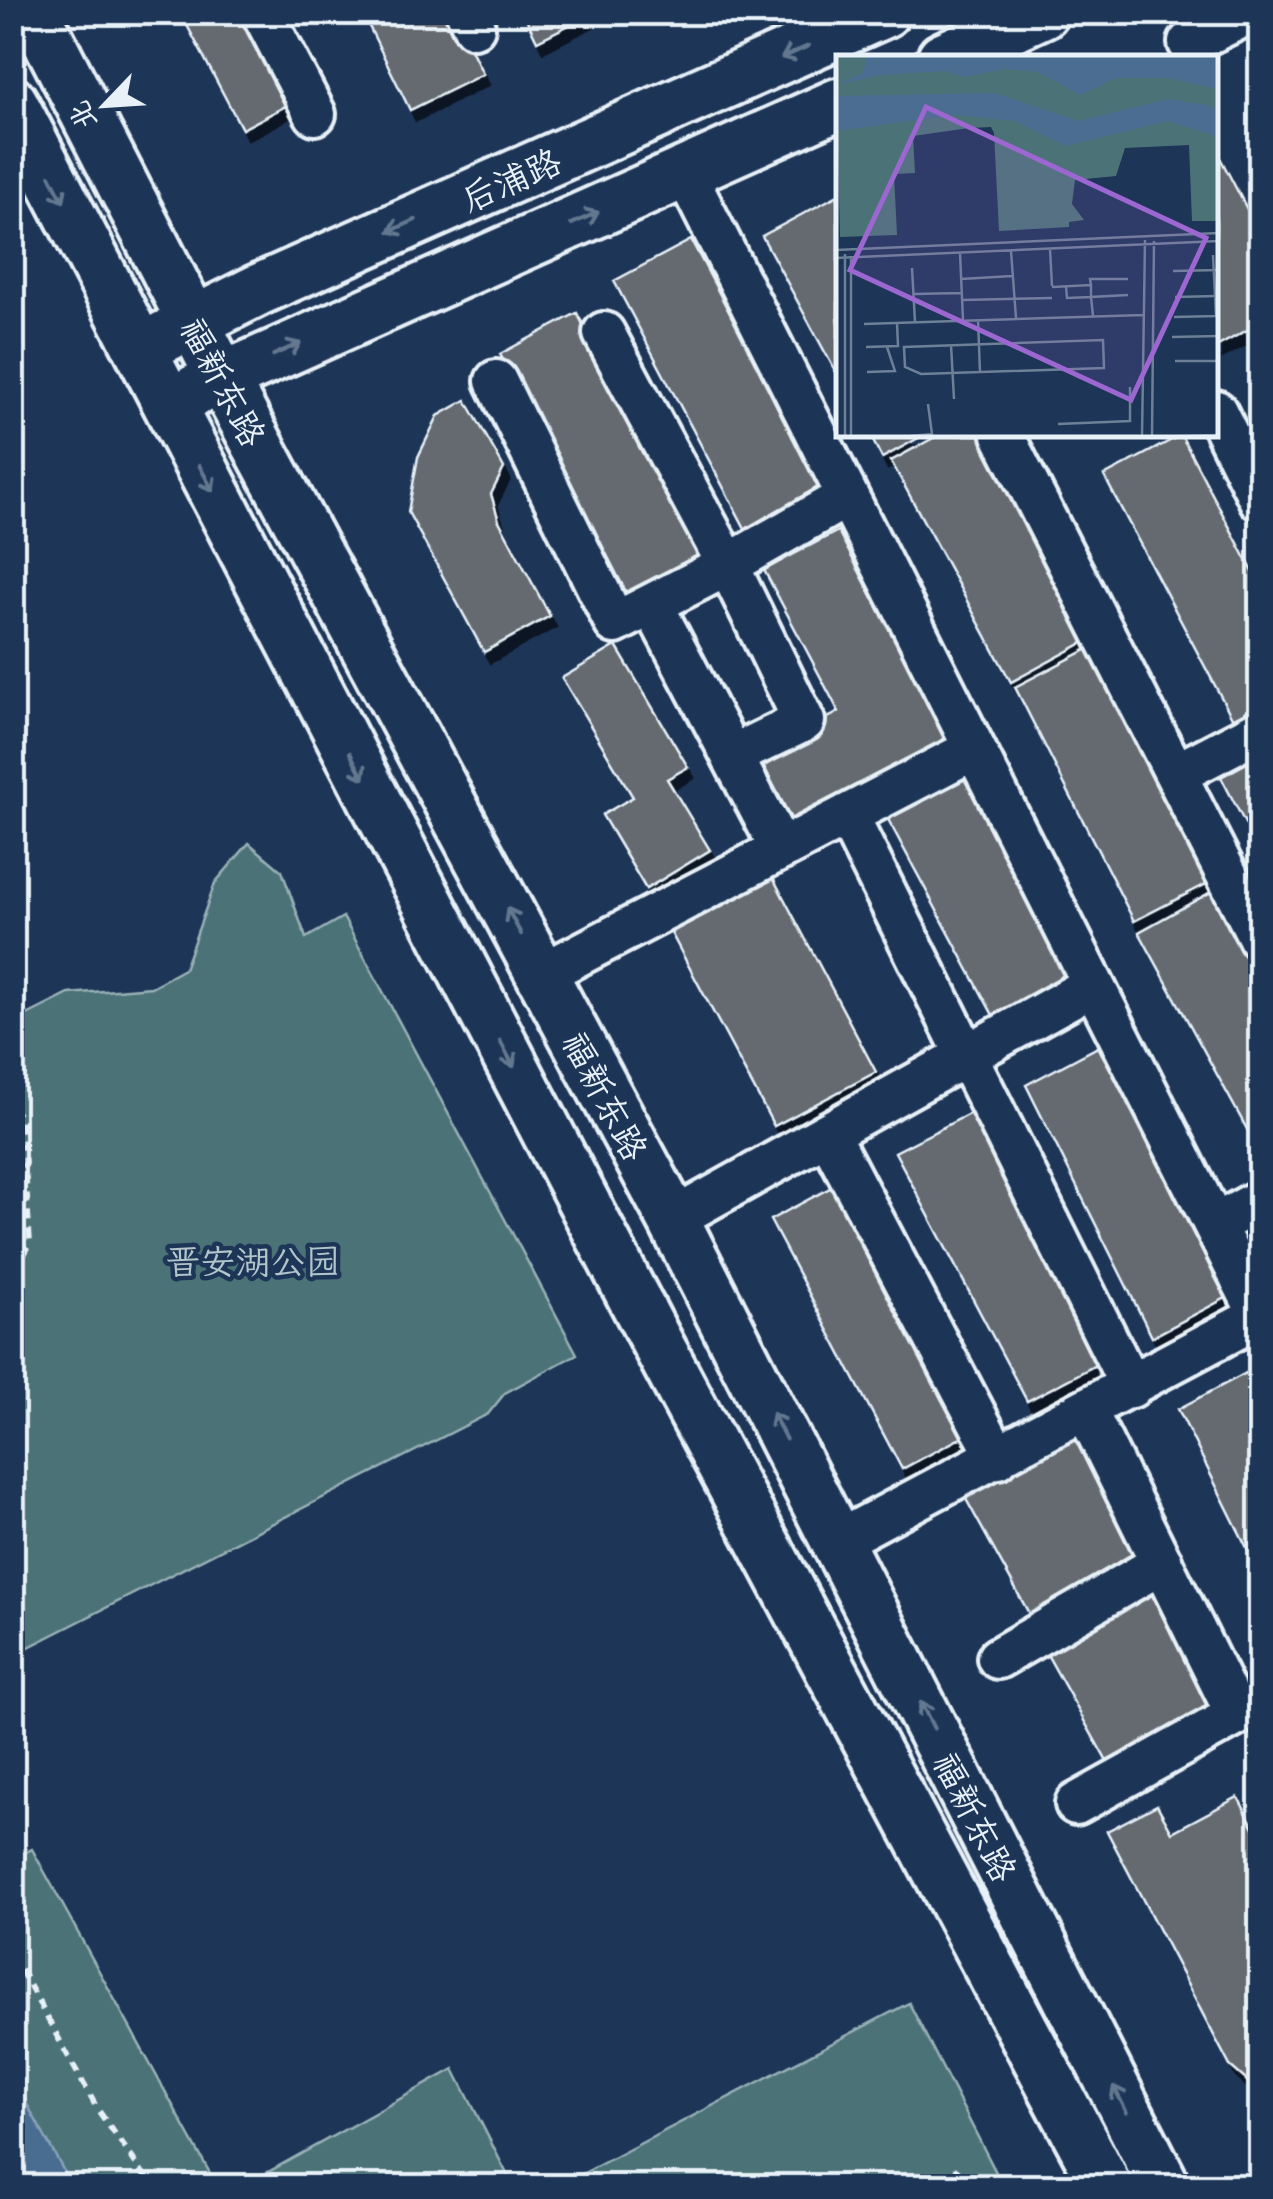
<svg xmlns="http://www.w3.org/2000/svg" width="1273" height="2199" font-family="'Playpen Sans','LXGW WenKai TC',sans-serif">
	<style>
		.green { fill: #4b7377; stroke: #9ab2b8; stroke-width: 2.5 }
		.water { fill: #4a6d91; stroke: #89a2ba; stroke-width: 2.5 }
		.building { fill: #656a70; stroke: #e8f1f8; stroke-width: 2.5; filter: url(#shadow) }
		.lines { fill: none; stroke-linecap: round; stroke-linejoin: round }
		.minor-casing { stroke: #e8f1f8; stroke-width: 48 }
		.major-casing { stroke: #e8f1f8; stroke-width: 58 }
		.path { stroke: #e8f1f8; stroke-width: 6; stroke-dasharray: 10 8; stroke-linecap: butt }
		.minor { stroke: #1d3557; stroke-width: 40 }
		.major { stroke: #1d3557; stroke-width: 50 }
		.oneway { stroke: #64778f }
		.labels { text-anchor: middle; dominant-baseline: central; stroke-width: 9; stroke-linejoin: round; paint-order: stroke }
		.street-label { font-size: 35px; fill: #e8f1f8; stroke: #1d3557 }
		.park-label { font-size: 35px; fill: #b1c5cb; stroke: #1d3557 }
		.inset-road { fill: none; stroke: #6e8097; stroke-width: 2.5 }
		.view { fill: #9c67d0; fill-opacity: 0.15; stroke: #9c67d0; stroke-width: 5 }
		.inset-edge { fill: none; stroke: #e8f1f8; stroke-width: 5 }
	</style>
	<defs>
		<filter id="shadow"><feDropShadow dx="6" dy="11" stdDeviation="0" flood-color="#0009"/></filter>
	</defs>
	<rect width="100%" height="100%" fill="#1d3557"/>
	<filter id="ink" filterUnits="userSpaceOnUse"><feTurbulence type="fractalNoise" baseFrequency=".01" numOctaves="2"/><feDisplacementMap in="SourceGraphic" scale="20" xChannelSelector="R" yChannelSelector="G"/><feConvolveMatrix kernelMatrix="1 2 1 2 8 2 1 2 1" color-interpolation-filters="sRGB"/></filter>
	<g filter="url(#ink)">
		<path class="green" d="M249,843L282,871L306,938L343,917L577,1354L505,1393L488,1414L13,1655V1014L17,1020L69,994L151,987L184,969L215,883Z
			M32,1849L217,2186H13L12,1860Z
			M909,2003L1003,2186H559Z
			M454,2069L513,2186H243Z"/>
		<path class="water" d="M12,2079H13L72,2186H13Z"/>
		<path class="building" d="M180,12H248L295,101L242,129Z
			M362,12H453L483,74L410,110Z
			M523,12H595L537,41Z
			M1216,150L1260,234V323L1216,347Z
			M838,195V376L762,236Z
			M691,240L823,489L746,530L614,281Z
			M577,313L708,562L632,603L500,354Z
			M466,400L504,468L491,494L499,521L550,616L484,652L408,512L418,457L438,416Z
			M870,435H924L882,458Z
			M939,435H984L1094,637L1011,682L891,461Z
			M1181,435L1260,585V712L1236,725L1104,476Z
			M838,531L947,738L791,819L758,755L839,712L764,570Z
			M616,646L688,767L667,779L710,850L646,889L602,815L633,797L562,678Z
			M1094,646L1214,880L1134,921L1015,687Z
			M1260,756V852L1221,777Z
			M964,763L1084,985L1001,1030L882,808Z
			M772,876L876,1072L774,1126L670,931Z
			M1222,886L1260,957V1153L1139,932Z
			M1098,1047L1235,1293L1152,1337L1026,1085Z
			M973,1112L1105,1360L1027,1401L895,1152Z
			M847,1179L979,1428L902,1469L770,1220Z
			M1250,1371L1260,1390V1574L1178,1409Z
			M1073,1428L1143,1556L1031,1617L961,1490Z
			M1152,1578L1222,1705L1110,1767L1039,1640Z
			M1238,1797L1260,1839V2087L1253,2086L1230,2066L1107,1831L1157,1805L1172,1832Z"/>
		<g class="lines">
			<defs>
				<path id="minor" d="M262,12L315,114
					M467,12L474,27
					M1189,43L1252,12
					M685,173L1260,1316
					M604,333L728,565L846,497
					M496,381L615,623L652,604
					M1216,411L1260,500
					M1003,435L1260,940
					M732,756L804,721L728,565L652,604L781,849
					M1176,774L1260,730
					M847,815L1131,1387
					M542,974L974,749
					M828,1134L998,1458
					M673,1219L1093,985
					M1215,1225L1260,1200
					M1086,1410L1236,1714
					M838,1541L1260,1316
					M998,1658L1162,1563
					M1076,1804L1260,1702"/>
				<path id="major" d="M34,12L222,378L673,1219L1164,2186
					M943,58L1043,12
					M12,103L655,1339L1106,2186
					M164,337L258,290L884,12
					M194,391L838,104"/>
			</defs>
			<use href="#minor" class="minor-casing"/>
			<use href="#major" class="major-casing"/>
			<path class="path" d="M12,1107L22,1120L30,1244L12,1275
				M12,1954L98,2110L152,2186
				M946,2186L958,2168"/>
			<use href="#minor" class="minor"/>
			<use href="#major" class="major"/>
		</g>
		<defs><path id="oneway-shaft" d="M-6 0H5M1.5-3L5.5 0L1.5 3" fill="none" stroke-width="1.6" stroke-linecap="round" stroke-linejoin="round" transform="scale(2.5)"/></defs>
		<g class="oneway">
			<use href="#oneway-shaft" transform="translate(795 52) rotate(156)"/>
			<use href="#oneway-shaft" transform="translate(57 189) rotate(63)"/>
			<use href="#oneway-shaft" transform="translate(585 218) rotate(-24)"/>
			<use href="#oneway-shaft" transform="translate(402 226) rotate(156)"/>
			<use href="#oneway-shaft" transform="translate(287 349) rotate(-24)"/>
			<use href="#oneway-shaft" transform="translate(206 478) rotate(62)"/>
			<use href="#oneway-shaft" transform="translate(357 766) rotate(62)"/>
			<use href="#oneway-shaft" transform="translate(514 921) rotate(-118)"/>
			<use href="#oneway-shaft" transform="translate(507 1054) rotate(62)"/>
			<use href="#oneway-shaft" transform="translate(779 1426) rotate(-117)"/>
			<use href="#oneway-shaft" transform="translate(927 1715) rotate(-117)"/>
			<use href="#oneway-shaft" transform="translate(1120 2099) rotate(-117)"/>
		</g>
	</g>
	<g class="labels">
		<g class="street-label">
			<text transform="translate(510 178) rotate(-24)">后浦路</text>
			<text transform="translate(225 381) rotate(62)">福新东路</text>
			<text transform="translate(607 1095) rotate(62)">福新东路</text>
			<text transform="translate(977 1816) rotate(63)">福新东路</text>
		</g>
		<g class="park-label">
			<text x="253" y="1259">晋安湖公园</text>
		</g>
	</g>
	<g transform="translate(836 55)">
		<rect width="382" height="382" fill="#1d3557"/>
		<path d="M0,1H382V166H356L353,90L289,93L280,121L239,125L236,149L248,165L233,167V172L163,176L158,78L155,72L133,73L77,81L79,118L58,119L61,180L4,182Z" fill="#4b7377"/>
		<path d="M31,1H382V34L332,23H280L244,40L202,17L169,14L128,22L109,16L44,20L0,30L27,18ZM159,38L242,66L333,44L371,50L382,55V82L332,66L230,91L179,66L119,60L0,76L2,41Z" fill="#4a6d91"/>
		<path class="inset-road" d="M214,194L216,231M0,195L383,178M175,196L180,263M124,198L127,265M9,199V382M0,203L383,186M76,213L79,267M337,216L383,215M125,224L176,221M255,230L254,224H292M216,232L255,230V242L231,243L230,231M78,239L125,238M339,242L381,241M126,245L216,243M257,261L255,242L292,240M338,262L380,261L377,200M142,265L144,317M28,269L307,260M336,282L383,281M267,285L268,313L85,319L69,312L68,292ZM115,290L118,344M30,292L62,291L61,268M339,306H383M31,317L59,316L51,292M222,369L294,366V332M15,382V201M65,382L96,379L92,349M306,382L309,185M316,382L383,380M316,382L318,186"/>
		<path class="view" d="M90,52L370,183L295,345L14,215Z"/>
		<rect width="382" height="382" class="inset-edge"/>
	</g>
	<rect width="1273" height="2199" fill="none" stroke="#1d3557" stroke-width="50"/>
	<rect x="25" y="25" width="1223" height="2149" fill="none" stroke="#e8f1f8" stroke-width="4" filter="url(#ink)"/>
	<g transform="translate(105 105) rotate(245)" stroke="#1d3557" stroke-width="8" paint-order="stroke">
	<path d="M0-8L18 38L0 25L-18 38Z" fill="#e8f1f8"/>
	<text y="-15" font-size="28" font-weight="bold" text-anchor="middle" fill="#e8f1f8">北</text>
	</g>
</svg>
